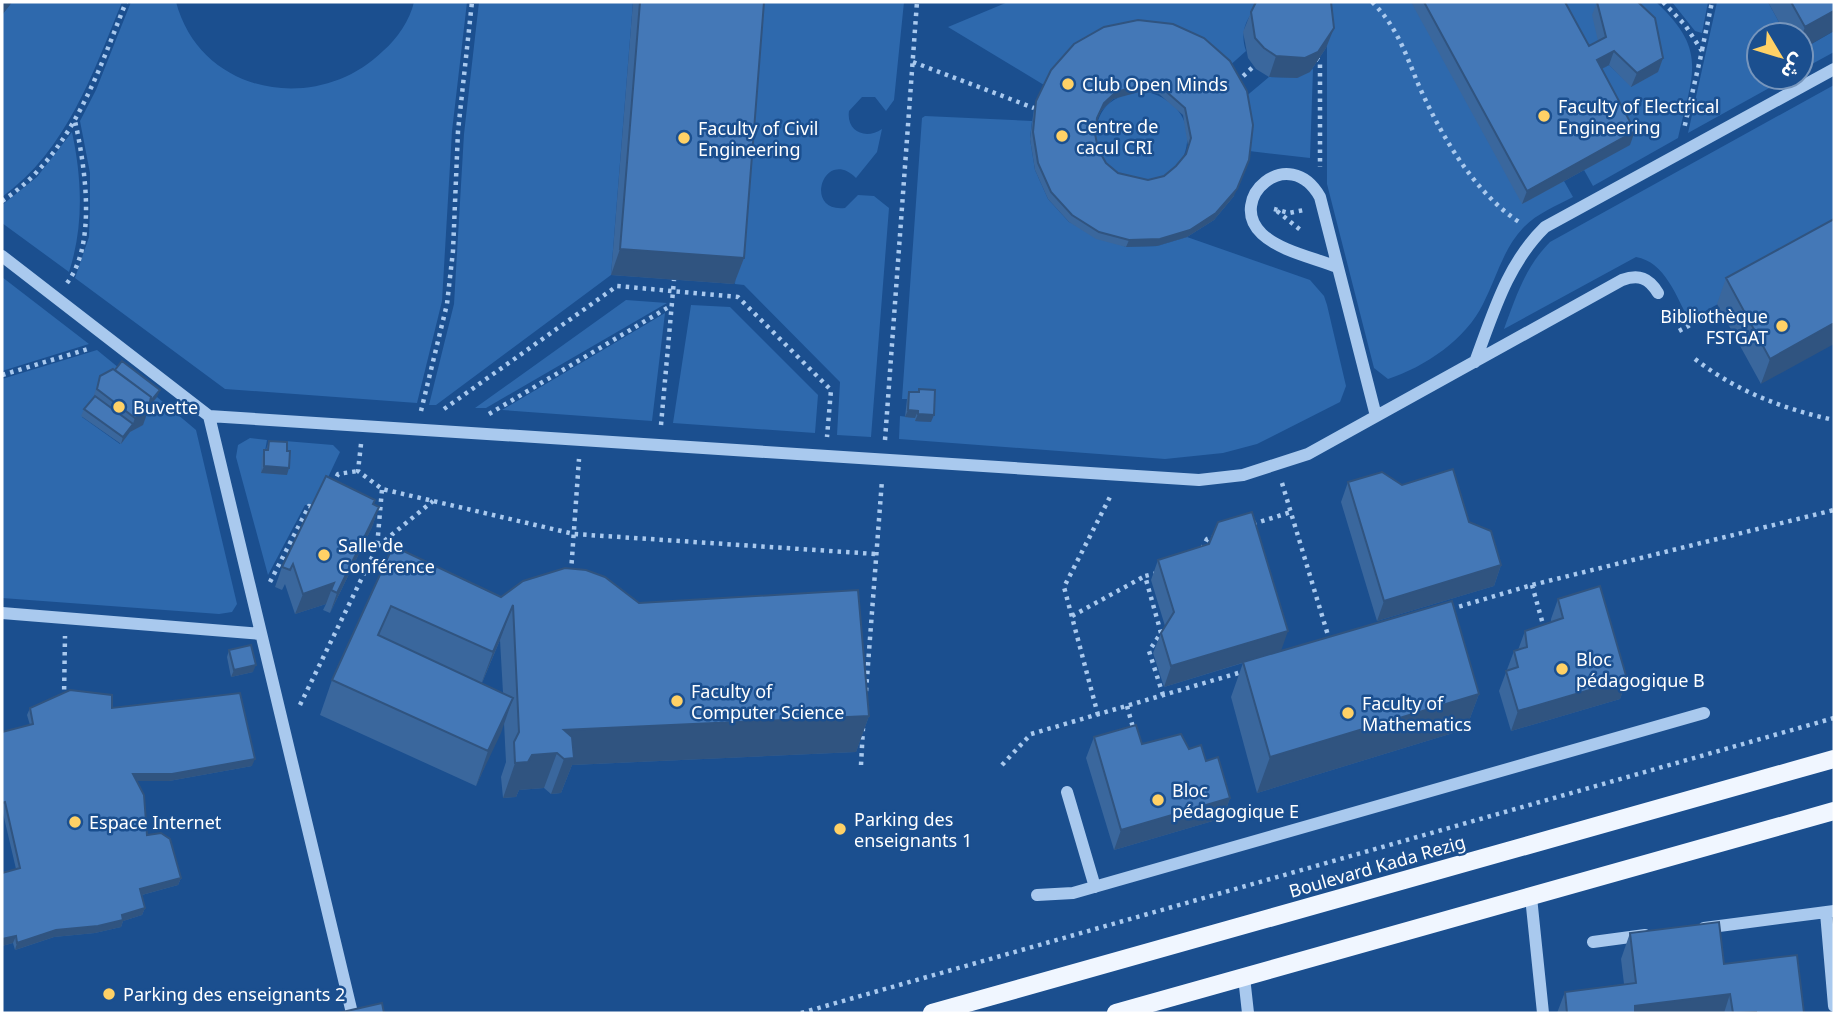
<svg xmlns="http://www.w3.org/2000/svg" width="1836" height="1015" font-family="'Noto Sans','Noto Sans Arabic',sans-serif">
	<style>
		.green { fill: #2e69ad }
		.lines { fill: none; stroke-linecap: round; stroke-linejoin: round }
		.path { stroke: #a9c9ee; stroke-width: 4.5; stroke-dasharray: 3.5 5; stroke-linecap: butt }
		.minor { stroke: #a9c9ee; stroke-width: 12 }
		.major { stroke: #f0f6ff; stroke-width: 18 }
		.wall { fill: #3a679d; fill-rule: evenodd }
		.shaded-wall { fill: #305480 }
		.building { fill: #4478b7; stroke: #305480; stroke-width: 2; fill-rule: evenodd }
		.poi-dot { fill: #ffd166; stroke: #1b4f8f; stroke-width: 2.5 }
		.labels { text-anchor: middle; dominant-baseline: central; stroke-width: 5; stroke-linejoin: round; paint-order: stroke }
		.poi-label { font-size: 18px; fill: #fff; stroke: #1b4f8f; text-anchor: start }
		.street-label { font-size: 18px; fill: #fff; stroke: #1b4f8f }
	</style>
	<rect width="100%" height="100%" fill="#1b4f8f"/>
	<path class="green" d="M12,2H122C93,73 67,150 2,197V15Z
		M131,2H176C201,96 318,115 383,51C397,39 410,20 414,2H467L452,131L442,301L417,403L225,389L75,278L89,237L90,205V173L80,121L96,90Z
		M479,2H633L611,275L436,405H429L454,304L464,134Z
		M757,2H904L894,100L886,111L875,97H862L849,111C846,132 866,140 882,129L877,152L856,178C824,146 802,213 845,208L858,195L874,196L889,208L871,437L837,435L840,382L744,285L735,284Z
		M1008,2H1264C1247,14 1239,31 1246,51L1227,68L1044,85L948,27Z
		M1307,2H1411L1564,181L1573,197C1556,206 1536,214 1523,228C1503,249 1496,279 1483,304C1466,339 1425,367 1388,379L1374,368L1327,184V34Z
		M1552,2H1617L1601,51L1584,60Z
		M1619,2H1656C1709,51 1692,75 1678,138L1593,186L1584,170L1592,74L1609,65L1632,87Z
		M1672,2H1708L1702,33L1695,31Z
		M1717,2H1768L1786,35H1759V77H1789L1688,133Z
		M1834,31V52L1801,70V50Z
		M1313,69L1310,158L1249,151L1244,98L1269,77L1297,78Z
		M1834,85V240L1689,320C1676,296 1665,262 1636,257L1504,329C1516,297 1525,267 1550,242Z
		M1143,91C1187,100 1200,138 1174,174L1130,186L1095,156C1094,117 1100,97 1143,91Z
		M925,116L1032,121L1030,139L1035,170L1048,199L1069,222L1126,247L1157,246L1187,237L1310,280L1324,296L1327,305L1346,386L1340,402L1257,444L1223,453L1165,459L899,439L900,416L915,418V421L931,422L916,399H902L922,118Z
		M72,132C82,179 84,226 69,272L2,223V205L37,177Z
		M2,277L89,344L2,371Z
		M626,300L667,303L486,408H475Z
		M691,305L730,307L818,395L815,433L673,423Z
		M665,313L652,421L502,410Z
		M97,350L119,368L82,417L120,444L157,397L196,430L237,604L232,612L219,614L2,598V379Z
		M250,438L267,440L261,473L284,449L285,441L333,445L340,452L315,505H305L268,575L236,457L238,445Z"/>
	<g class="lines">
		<path class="path" d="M1372,2C1397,26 1406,55 1419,86C1442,137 1474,193 1522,224
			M1663,2L1685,25L1702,51L1684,129
			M1702,50L1712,2
			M1316,58L1320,61V167
			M913,62L1034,108
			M1237,82L1256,64
			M2,201C71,156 97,75 126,2
			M1274,209L1289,213L1304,210
			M1277,211L1303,232
			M67,283C97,244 85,166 75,121
			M1679,331L1720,309
			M1695,359C1736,391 1783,409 1834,420
			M2,375L88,349
			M444,409L617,286L738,297L831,390L827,437
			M421,411L447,304L453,251L458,131L472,2
			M489,414L672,305
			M661,425L674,280
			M885,440L917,2
			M361,444L358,471L382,489L574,534L876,554
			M1282,483L1330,642
			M333,484L338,474L358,471
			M1253,524L1291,512
			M378,546L433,501
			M1202,549L1207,539L1218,535
			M571,572L579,459
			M1157,573L1145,576L1161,633L1149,651L1163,695
			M270,582L309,506L313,508
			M1532,585L1544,628
			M1451,609L1532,585L1834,510
			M1072,616L1145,576
			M866,691L882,480
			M64,698L65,636
			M300,705L377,547L382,489
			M1127,706L1134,731
			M1098,715L1064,587L1112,493
			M861,765L863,728
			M1002,765L1031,734L1245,671
			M801,1013L1834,718"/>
		<path class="minor" d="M2,256L209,416L1199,480L1243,475L1308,454L1622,280C1639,274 1649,278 1658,293
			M1337,267C1315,258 1280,251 1262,234C1225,199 1289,142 1320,197L1376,416
			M1475,362C1493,314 1507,264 1545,227L1834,69
			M209,416L352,1013
			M2,613L261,634
			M1067,792L1095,887
			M1037,895L1073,893L1704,713
			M1531,897L1543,1013
			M1826,913L1834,1006
			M1704,928L1834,911
			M1593,942L1645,935
			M1244,977L1248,1013"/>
		<path class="major" d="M932,1013L1834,759
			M1116,1013L1834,811"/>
	</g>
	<path class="wall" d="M633,2H764L744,258L734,284L611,275Z
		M1411,2H1565L1589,46L1598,41L1592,15L1597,2L1663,58L1658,72L1631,87L1609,65L1602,69L1630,145L1522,204Z
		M1768,2H1834L1801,50V35H1786Z
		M1251,12L1334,28L1326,48L1310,72L1297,78L1269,77L1256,69L1248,58L1243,32Z
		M1204,38L1234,196L1214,220L1187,237L1157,246L1126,247L1096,239L1069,222L1048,199L1035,170L1030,139L1034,108L1036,101ZM1143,91L1159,94L1183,115L1188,146L1186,154L1176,166L1164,176L1148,180L1118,173L1106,163L1098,149L1095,134L1097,120L1101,111L1113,99Z
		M1834,219L1761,384L1717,304L1726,278Z
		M100,376L157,397L149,407L143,425L130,432L121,444L81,416L84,409L93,398Z
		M919,389L931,422L915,421V418L905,417L907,399L909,392H918Z
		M269,441L287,451V475L261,473L262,457L264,450H266Z
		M1348,482L1402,485L1469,522L1501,565L1494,586L1377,621L1341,502Z
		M373,504L379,507L372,527L330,613L323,610L326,604L295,614L285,584L282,590L275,587L282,567Z
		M393,546L501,597L639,603L869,716L856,752L572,765L561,793L551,794L544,788L519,790L516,797L503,798L501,777L506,762L504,723L476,786L320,715L332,680ZM500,640L503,693L482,683Z
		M1158,560L1281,651L1479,694L1466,729L1257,793L1231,697L1243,663L1164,687L1153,653L1161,633L1165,626L1151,580Z
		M1558,599L1627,679L1620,699L1511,731L1499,691L1514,651L1518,650L1525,631L1551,622V619Z
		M229,650L253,672L231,677L227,657Z
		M30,708H112L252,766L169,781H137L147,835L181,878L178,885L142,895L145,908L142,915L123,921L121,927L95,933L54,937L15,950L13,943L2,946V873L16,869L2,809V732L30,725L27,715Z
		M1094,737L1189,749L1206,761L1230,798L1223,818L1114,850L1086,758Z
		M1630,933L1724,964L1804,1013H1557L1565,992L1624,984L1621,959Z"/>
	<path class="shaded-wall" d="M2,2H12L2,15Z
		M1834,11V31L1801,50V38L1805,27Z
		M1334,28L1326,48L1310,72L1297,78L1269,77L1276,56Z
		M1614,51L1609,65L1592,74L1597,60Z
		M1663,58L1658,72L1631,87L1637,73Z
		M1146,84L1143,91L1113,99L1101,111L1095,125L1104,103L1116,92Z
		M1635,131L1630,145L1522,204L1527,191Z
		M1247,167L1234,196L1214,220L1187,237L1157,246L1126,247L1129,240Z
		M620,249L744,258L734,284L611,275Z
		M1834,323V344L1761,384L1770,359Z
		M160,390L157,397L146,410L149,403Z
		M908,410L918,411L915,418L905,417Z
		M148,411L143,425L130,432L135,418Z
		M918,414L934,415L931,422L915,421Z
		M133,424L130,432L121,444L123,437Z
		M264,466L289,468L287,475L261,473Z
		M379,507L372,527L330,613L337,593Z
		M1501,565L1494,586L1377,621L1384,601Z
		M334,583L326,604L295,614L303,594Z
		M513,605L500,640L480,687L493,652Z
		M1288,631L1281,651L1164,687L1171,666Z
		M256,665L253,672L231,677L234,670Z
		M1627,679L1620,699L1511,731L1518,711Z
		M1479,694L1466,729L1257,793L1270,757Z
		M513,698L501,733L476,786L488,751Z
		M869,716L856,752L572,765L561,793L551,794L564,759L557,753L544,788L519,790L516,797L503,798L515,763L532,755L564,730Z
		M255,759L252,766L169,781H130L133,774Z
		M1230,798L1223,818L1114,850L1121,830Z
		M181,878L178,885L138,896L140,889Z
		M145,908L142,915L123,921L121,927L95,933L54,937L15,950L17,943L56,930L122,915Z
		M16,936L13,943L2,946V939Z
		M1730,994L1724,1013H1632L1635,1006Z"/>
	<path class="building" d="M640,2H764L744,258L620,249Z
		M1256,2H1331L1334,28L1318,52L1305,58L1276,56L1264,48L1255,38L1251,12Z
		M1424,2H1565L1589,46L1606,37L1597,2H1638L1655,18L1663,58L1637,73L1614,51L1597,60L1635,131L1527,191Z
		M1791,2H1834V11L1805,27Z
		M1138,20L1173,24L1204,38L1230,61L1247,91L1253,125L1249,160L1237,189L1216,213L1190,230L1160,239L1129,240L1099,232L1072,215L1051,192L1038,163L1033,132L1036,101L1051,70L1074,44L1104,27ZM1146,84L1161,87L1185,108L1191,138L1186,154L1176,166L1164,176L1148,180L1118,173L1106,163L1098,149L1095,134L1097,118L1104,103L1116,92Z
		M1834,219V323L1770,359L1726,278Z
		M122,361L160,390L150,402L151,397L115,370Z
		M113,369L151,397L148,411L135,418L97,389L100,376Z
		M919,389L935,390L934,415L918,414V411L908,410L909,392H919Z
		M95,396L133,424L123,437L84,409Z
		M269,441L287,442V451H290L289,468L264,466V450H268Z
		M1453,469L1469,522L1491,531L1501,565L1384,601L1348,482L1382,472L1402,485Z
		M326,476L375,500L373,504L379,507L337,593L331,590L334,583L303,594L293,564L290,570L282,567Z
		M1252,512L1288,631L1171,666L1161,633L1174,612L1158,560L1209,544L1218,522Z
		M393,546L501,597L523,581L565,568L586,570L605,577L639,603L858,590L869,716L564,730L572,737L574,758L564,759L557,753L532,755L528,762L515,763L514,742L519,732L513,605L493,652L391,606L378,635L513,698L488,751L332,680Z
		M1600,586L1627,679L1518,711L1506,671L1518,667L1514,651L1527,647L1525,631L1563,618L1558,599Z
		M1452,601L1479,694L1270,757L1243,662Z
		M251,645L256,665L234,670L229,650Z
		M70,690L112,695V708L240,693L255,759L172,774H133L144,795L147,835L161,833L170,839L181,878L140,889L145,908L122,915L123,920L98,926L56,930L17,943L16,936L2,939V873L20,868L5,802L2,803V732L33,724L30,708Z
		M1136,725L1142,744L1181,734L1189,749L1201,745L1206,761L1218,757L1230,798L1121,830L1094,737Z
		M1719,922L1724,964L1797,955L1804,1013H1756V1012L1733,1013L1730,994L1635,1006V1013H1567L1565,992L1636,983L1630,933Z
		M382,1003L384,1013H338Z"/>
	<g class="poi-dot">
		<circle cx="1068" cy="84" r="7"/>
		<circle cx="1544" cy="116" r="7"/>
		<circle cx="1062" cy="136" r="7"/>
		<circle cx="684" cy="138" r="7"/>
		<circle cx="1782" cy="326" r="7"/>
		<circle cx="119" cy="407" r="7"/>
		<circle cx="324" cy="555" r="7"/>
		<circle cx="1562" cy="669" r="7"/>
		<circle cx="677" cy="701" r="7"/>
		<circle cx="1348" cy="713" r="7"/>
		<circle cx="1158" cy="800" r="7"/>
		<circle cx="75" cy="822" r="7"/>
		<circle cx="840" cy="829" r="7"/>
		<circle cx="109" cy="994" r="7"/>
	</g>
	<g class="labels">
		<g class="poi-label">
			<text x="1082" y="84">Club Open Minds</text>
			<text x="1558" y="106">Faculty of Electrical<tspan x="1558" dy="21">Engineering</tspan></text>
			<text x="1076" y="126">Centre de<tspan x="1076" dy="21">cacul CRI</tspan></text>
			<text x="698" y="128">Faculty of Civil<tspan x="698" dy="21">Engineering</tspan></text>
			<text x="1768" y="316" text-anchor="end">Bibliothèque<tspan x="1768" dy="21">FSTGAT</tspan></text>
			<text x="133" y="407">Buvette</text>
			<text x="338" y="545">Salle de<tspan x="338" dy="21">Conférence</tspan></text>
			<text x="1576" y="659">Bloc<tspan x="1576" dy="21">pédagogique B</tspan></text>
			<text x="691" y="691">Faculty of<tspan x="691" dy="21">Computer Science</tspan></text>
			<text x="1362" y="703">Faculty of<tspan x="1362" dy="21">Mathematics</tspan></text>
			<text x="1172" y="790">Bloc<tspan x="1172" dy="21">pédagogique E</tspan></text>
			<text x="854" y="819">Parking des<tspan x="854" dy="21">enseignants 1</tspan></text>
			<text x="89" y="822">Espace Internet</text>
			<text x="123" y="994">Parking des enseignants 2</text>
		</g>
		<g class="street-label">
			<text transform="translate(1377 866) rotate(-16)">Boulevard Kada Rezig</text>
		</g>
	</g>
	<rect width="1836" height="1015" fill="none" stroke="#ffffff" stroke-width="7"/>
	<g transform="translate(1780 56) rotate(128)"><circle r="33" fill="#1b4f8f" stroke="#7695bc" stroke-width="2"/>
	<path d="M0-5L12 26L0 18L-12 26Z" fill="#ffd166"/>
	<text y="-10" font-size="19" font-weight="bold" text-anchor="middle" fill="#ffffff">ش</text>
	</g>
</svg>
